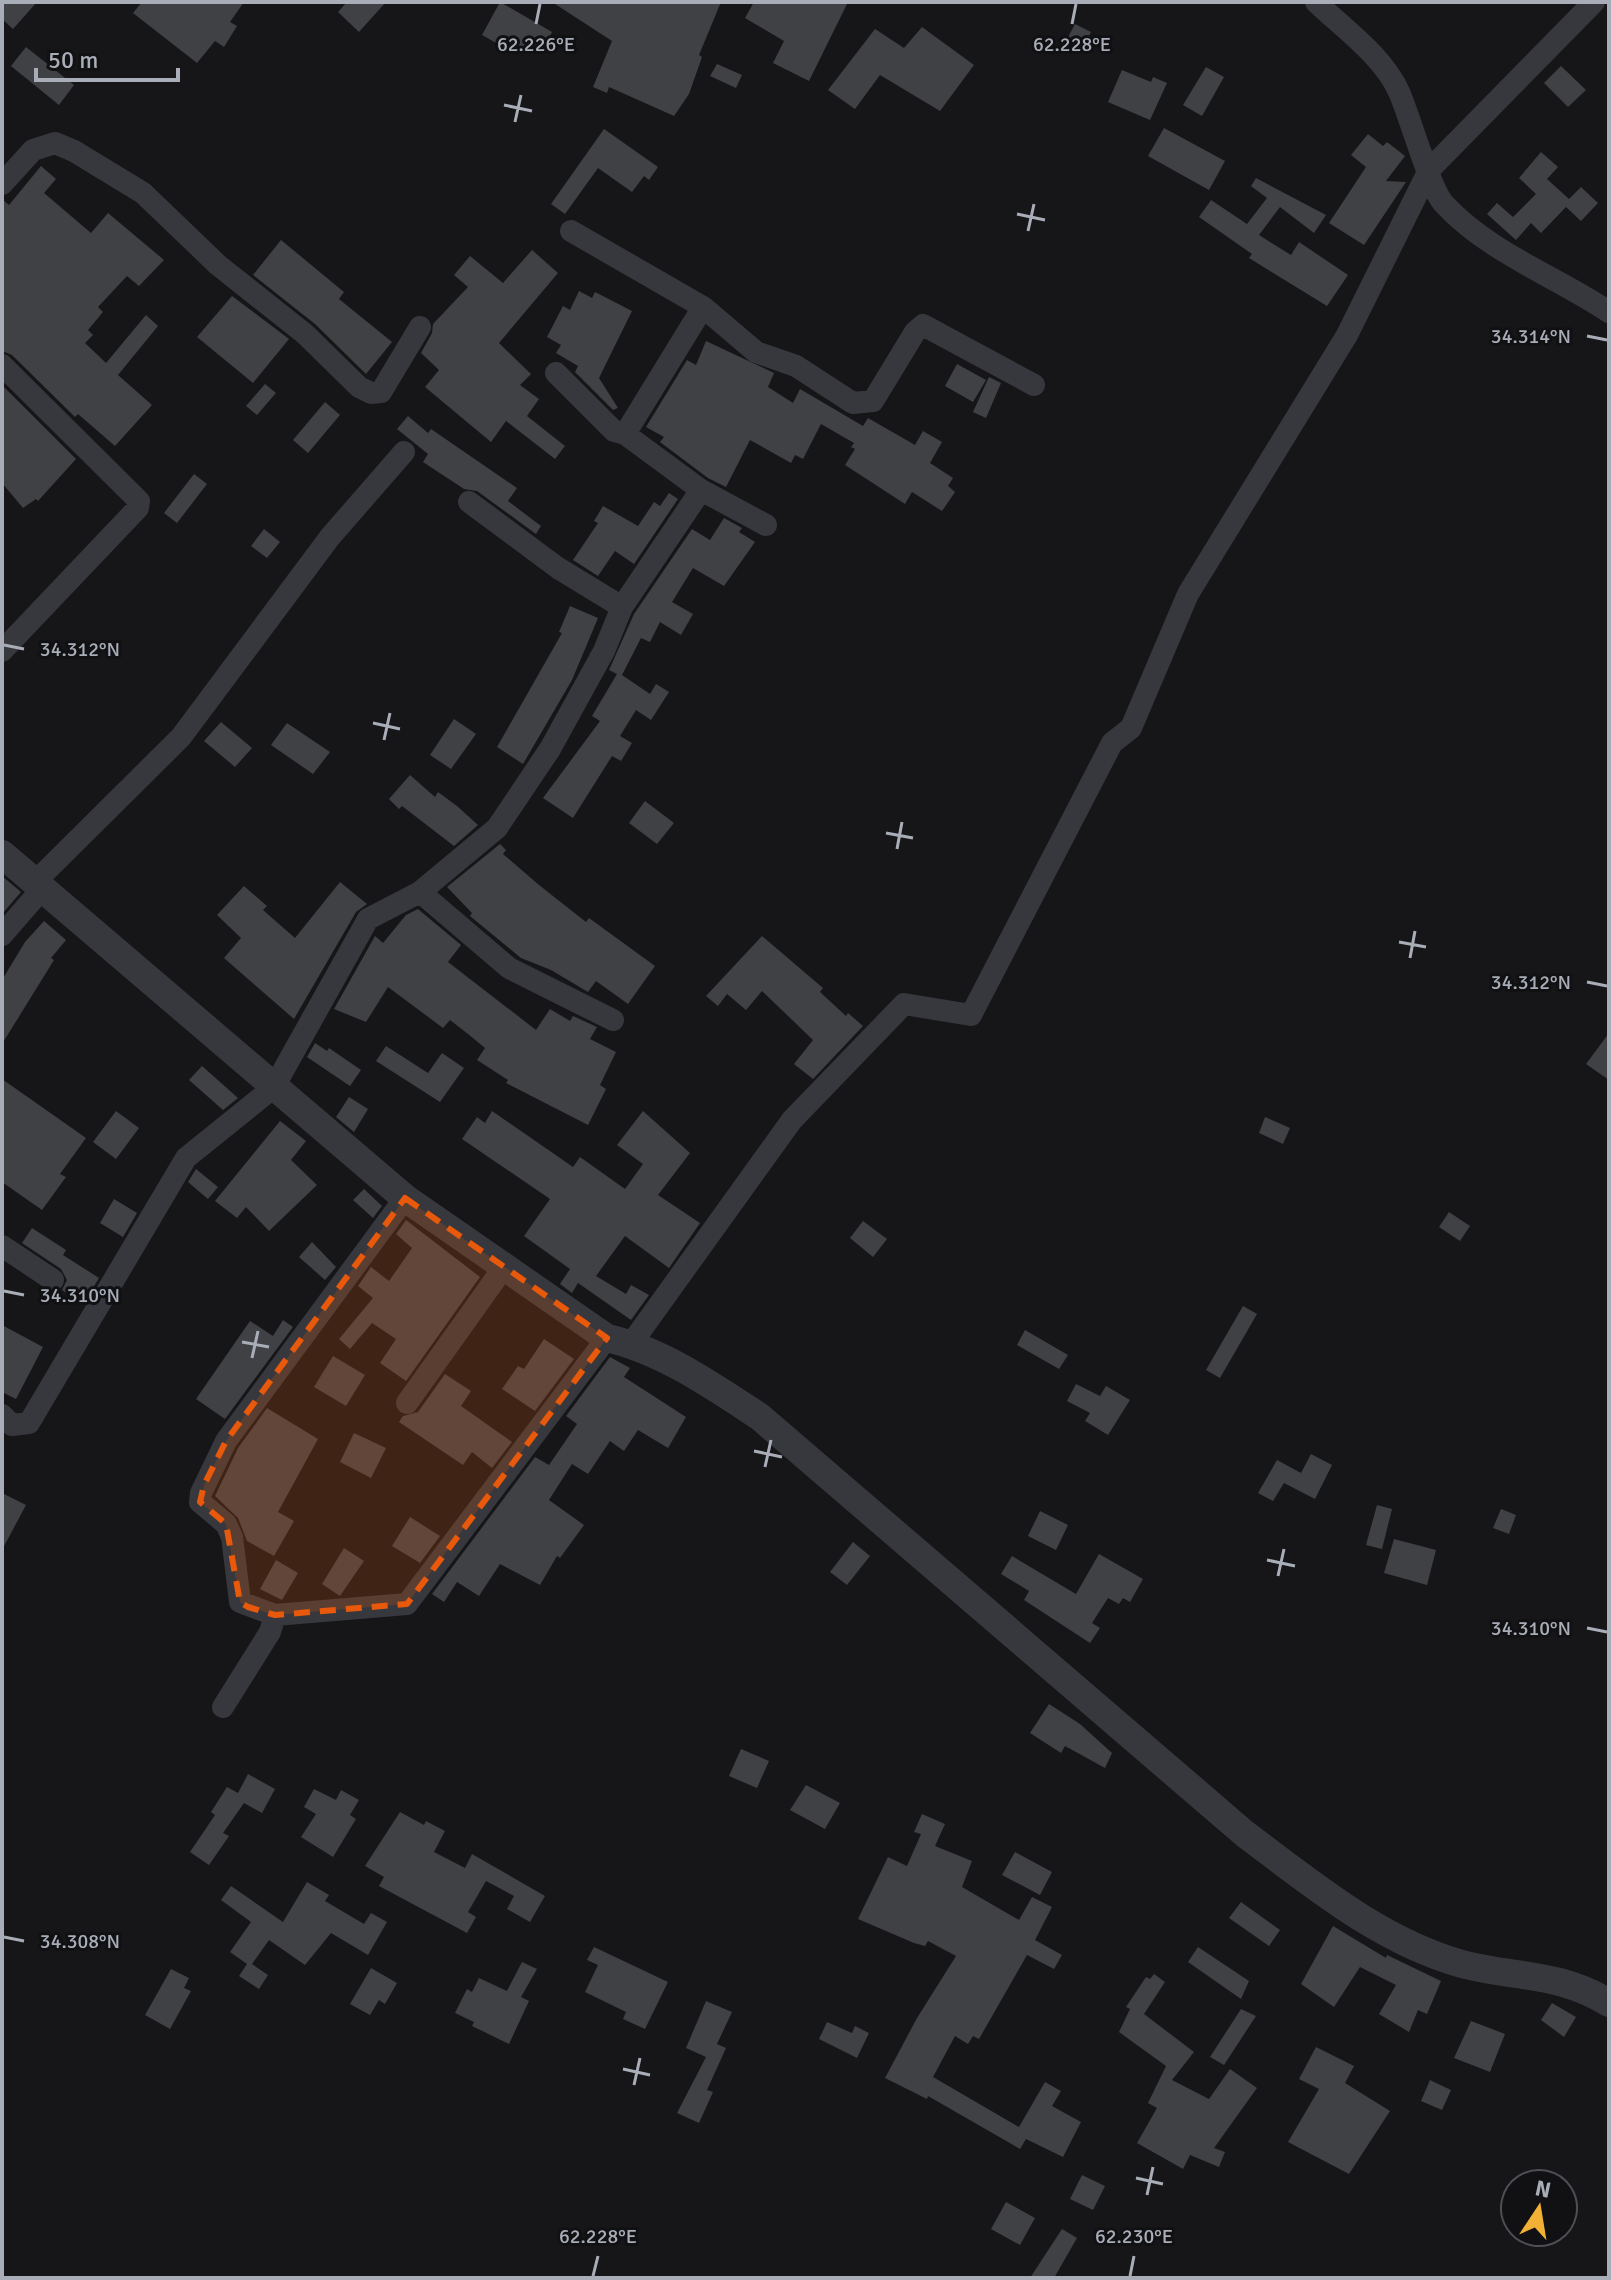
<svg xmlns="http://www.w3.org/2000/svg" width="1611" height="2280" font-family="Signika,sans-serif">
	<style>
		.building { fill: #404145 }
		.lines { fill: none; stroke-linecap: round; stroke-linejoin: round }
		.minor { stroke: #37383d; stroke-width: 22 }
		.tertiary { stroke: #37383d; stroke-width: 28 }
		.marked { fill: #e8590c; fill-opacity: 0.2; stroke: #e8590c; stroke-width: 6; stroke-dasharray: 16 10; stroke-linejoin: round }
		.ticks { fill: none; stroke: #a8adb8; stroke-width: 3 }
		.ticks-label { font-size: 20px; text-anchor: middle; fill: #a8adb8; stroke: #111113; stroke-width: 6; stroke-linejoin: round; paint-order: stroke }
	</style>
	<rect width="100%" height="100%" fill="#161618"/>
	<path class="building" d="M2,2H37L13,29L2,19Z
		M142,2H244L230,22L237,26L224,47L215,41L197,63L133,13Z
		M347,2H386L359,32L338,12Z
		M500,2L552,32L542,53L529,47L527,53L514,47L512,52L482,35Z
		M552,2H721L699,55L702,57L689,94L674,116L609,87L607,93L593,87L612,41Z
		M754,2H848L809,81L773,63L784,41L745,18Z
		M1075,24L1091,32L1082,49L1066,41Z
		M922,27L974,65L940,111L880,75L855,109L828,90L875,29L904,48Z
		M26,47L74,85L59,105L11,66Z
		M717,64L742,75L736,88L710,76Z
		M1561,66L1586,90L1568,107L1544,83Z
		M1206,67L1224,77L1202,116L1183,105Z
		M1122,70L1151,82L1153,77L1167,83L1150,120L1108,102Z
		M1164,128L1225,161L1209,190L1148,156Z
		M604,129L658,167L649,180L644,176L632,192L598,168L565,214L551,204Z
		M1368,134L1383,146L1387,142L1405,156L1386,181L1406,182L1364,245L1329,223L1366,167L1351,155Z
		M1541,152L1558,167L1547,179L1569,199L1581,187L1598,203L1581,221L1566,207L1541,233L1531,223L1516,240L1487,214L1497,203L1513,217L1536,194L1519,178Z
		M41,166L56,179L44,193L91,233L108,213L164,260L139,286L127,276L98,307L103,312L88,330L93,335L85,343L106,363L146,315L158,326L118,375L152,405L115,446L78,414L75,417L12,355L2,351V199L9,205Z
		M1256,178L1326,215L1314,233L1280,207L1259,235L1291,255L1299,242L1348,275L1327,306L1249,258L1252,254L1199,217L1211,200L1247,224L1267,198L1251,186Z
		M281,240L344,292L339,299L392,342L366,374L315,324L253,275Z
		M532,250L558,273L499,343L531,374L520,385L539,399L527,416L565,446L555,459L506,421L491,442L425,387L439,370L421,353L432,333L433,324L468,287L454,275L470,256L503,283Z
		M579,291L592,298L595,292L632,311L599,378L618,408L613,410L575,372L578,366L556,353L561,345L547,337L563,306L570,310Z
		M232,296L289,339L253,383L197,337Z
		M706,341L774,373L768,387L793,403L800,389L863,426L868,418L915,445L923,431L942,442L930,463L953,478L948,486L955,492L942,511L912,492L905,504L845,465L855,449L851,447L854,443L821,424L803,459L795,455L791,463L750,440L726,487L708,478L660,442L664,437L646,427L687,360L696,365Z
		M957,364L986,380L973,402L945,386Z
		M989,377L1001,383L986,418L973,412Z
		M265,384L276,393L257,415L246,406Z
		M2,385L76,459L38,501L36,499L23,508L2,483Z
		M325,402L340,415L308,453L293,440Z
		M408,416L428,433L431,429L517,488L508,501L541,526L536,534L477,491L464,489L423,462L428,454L397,429Z
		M194,474L207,484L177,523L164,513Z
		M669,493L678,499L634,564L615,551L598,576L573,560L598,523L594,521L603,506L638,526L654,502L660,506Z
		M724,518L742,528L739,532L755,542L724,586L693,568L672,602L693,614L681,635L660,622L650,642L641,638L622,675L650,694L656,684L669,692L651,720L636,710L620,736L632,743L621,761L612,756L573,818L543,798L600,721L592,716L617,674L609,670L634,614L692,529L710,540Z
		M264,529L280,542L267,558L251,546Z
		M570,606L598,618L572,680L523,764L497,747L562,633L559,632Z
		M454,719L476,734L451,769L430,755Z
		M221,722L252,748L235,767L204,741Z
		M287,723L330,752L313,774L271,745Z
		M410,775L435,797L438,792L457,806L478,825L454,846L402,806L399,809L389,799Z
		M645,801L674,823L657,844L629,823Z
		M500,844L506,850L503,854L539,885L586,922L589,918L655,966L628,1004L596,981L588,992L551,970L521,958L470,916L472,913L447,887Z
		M2,876L21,892L2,914Z
		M340,882L367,904L356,912L294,1019L224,958L241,938L217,915L244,886L267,906L263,910L295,938Z
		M418,909L461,945L448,962L536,1030L550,1009L570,1021L573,1016L597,1027L590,1039L616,1052L600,1085L606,1089L588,1125L506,1083L508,1080L477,1060L485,1048L468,1034L450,1020L443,1028L388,987L366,1022L334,1009L375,936L383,943L406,915Z
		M44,921L66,940L51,958L54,960L2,1044V980L25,942Z
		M762,936L823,988L820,992L846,1016L848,1013L863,1026L813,1079L794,1064L813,1040L762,991L746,1010L727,994L718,1006L706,996Z
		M1609,1033V1080L1586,1064Z
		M315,1043L327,1051L329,1048L361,1070L350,1086L307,1057Z
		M386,1046L428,1073L442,1053L464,1068L440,1102L376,1061Z
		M202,1066L238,1098L223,1110L189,1080Z
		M2,1079L86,1138L60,1174L66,1177L42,1210L2,1182Z
		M349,1097L368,1109L354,1132L336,1117Z
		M116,1111L139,1128L116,1159L93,1142Z
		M492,1111L573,1167L580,1157L625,1189L643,1164L617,1145L643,1111L690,1153L658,1195L700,1223L669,1268L625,1236L596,1276L626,1294L631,1285L649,1295L631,1320L578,1283L572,1293L560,1284L570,1269L524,1236L550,1199L462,1139L477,1117L485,1123Z
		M1265,1117L1290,1128L1283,1144L1259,1133Z
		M280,1121L306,1141L291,1160L317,1185L269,1231L246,1207L237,1218L215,1201Z
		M196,1169L218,1187L208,1199L188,1182Z
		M364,1189L382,1206L373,1218L353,1200Z
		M114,1199L137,1213L123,1237L100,1223Z
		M1449,1212L1470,1226L1460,1241L1439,1227Z
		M406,1220L480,1277L406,1381L380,1363L396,1339L372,1323L350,1349L339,1339L373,1298L358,1286L371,1267L389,1281L412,1248L396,1234Z
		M863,1221L887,1239L873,1257L850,1238Z
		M32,1228L66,1250L63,1255L99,1278L83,1304L62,1290L67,1280L61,1269L22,1243Z
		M312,1242L336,1267L325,1280L299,1257Z
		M1243,1306L1257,1314L1220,1378L1206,1370Z
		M283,1320L293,1327L225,1419L196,1399L250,1321L273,1336Z
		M2,1325L43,1347L16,1399L2,1392Z
		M1025,1330L1068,1355L1059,1369L1017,1345Z
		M544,1339L574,1359L535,1411L502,1389L518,1366L524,1369Z
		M333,1356L365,1375L346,1406L314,1387Z
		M610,1357L630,1368L624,1377L686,1417L668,1448L638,1430L624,1451L610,1441L588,1474L572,1464L549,1500L584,1525L560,1558L557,1556L540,1585L500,1564L479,1596L457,1582L444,1602L432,1594L535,1457L549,1465L577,1424L566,1416Z
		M445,1374L471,1391L461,1406L512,1442L492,1468L472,1452L463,1465L399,1422L403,1416L418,1412Z
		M1076,1384L1100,1396L1106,1386L1130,1400L1108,1435L1085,1421L1090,1413L1067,1401Z
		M267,1408L318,1439L278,1512L294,1521L274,1556L247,1541L238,1518L215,1496L238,1448Z
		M354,1433L386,1448L371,1478L340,1462Z
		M1311,1454L1332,1465L1315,1499L1284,1483L1273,1501L1258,1493L1277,1460L1301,1473Z
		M2,1493L26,1505L2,1550Z
		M1377,1505L1392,1509L1382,1549L1366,1545Z
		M1501,1509L1516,1515L1509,1534L1493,1528Z
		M1040,1511L1068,1525L1056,1550L1028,1536Z
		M410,1517L440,1536L420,1563L392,1546Z
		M1394,1539L1436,1550L1427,1585L1384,1573Z
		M853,1542L870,1556L847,1585L830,1572Z
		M344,1548L364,1561L340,1596L322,1584Z
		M1099,1554L1143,1579L1130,1602L1123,1598L1119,1604L1108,1598L1092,1623L1100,1628L1090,1643L1024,1600L1029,1591L1001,1574L1012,1556L1076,1594Z
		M276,1560L298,1573L282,1600L260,1589Z
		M1049,1704L1080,1724L1112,1753L1105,1768L1065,1746L1061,1753L1030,1733Z
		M741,1749L769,1761L757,1788L729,1776Z
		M248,1774L275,1789L262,1813L244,1803L223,1833L229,1836L209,1865L190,1852L215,1815L211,1812L227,1787L238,1793Z
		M806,1785L840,1803L825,1829L790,1810Z
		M314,1789L336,1800L341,1790L359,1800L350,1815L356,1819L333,1857L301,1837L316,1814L304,1807Z
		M400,1812L424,1825L426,1821L445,1831L434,1852L465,1868L472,1854L545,1896L530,1922L507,1909L514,1896L486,1881L468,1912L476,1917L467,1933L379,1886L384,1877L365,1866Z
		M922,1814L945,1824L935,1846L972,1861L962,1887L1019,1920L1032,1897L1052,1907L1035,1940L1062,1955L1054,1969L1027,1955L979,2039L973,2036L968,2044L955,2036L933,2077L1019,2127L1045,2082L1061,2091L1052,2106L1081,2122L1063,2157L1026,2139L1020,2149L928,2096L927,2099L885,2078L917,2018L956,1956L928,1941L925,1946L914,1943L858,1919L888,1857L907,1866L921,1834L914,1832Z
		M1015,1852L1052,1872L1040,1895L1002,1875Z
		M307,1882L329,1895L325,1901L364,1924L371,1913L387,1922L368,1955L331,1933L305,1965L269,1940L252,1964L268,1975L259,1989L239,1976L247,1964L230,1952L251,1922L221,1900L231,1886L283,1922Z
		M1241,1902L1280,1930L1269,1946L1229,1918Z
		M1333,1926L1386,1958L1387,1955L1441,1981L1427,2014L1418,2010L1409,2032L1379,2014L1396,1985L1360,1967L1334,2007L1301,1984Z
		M594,1947L668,1982L645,2029L623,2019L626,2012L585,1992L598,1965L587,1960Z
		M1198,1947L1249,1981L1241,1999L1188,1962Z
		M522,1962L537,1969L521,1997L529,2001L509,2044L472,2026L474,2022L455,2013L467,1989L472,1992L479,1978L507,1991Z
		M371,1968L397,1983L385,2004L379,2000L370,2015L350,2004Z
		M171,1969L189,1978L184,1988L191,1991L170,2029L145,2015Z
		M1154,1974L1165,1982L1144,2014L1194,2052L1172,2080L1209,2099L1230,2069L1257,2088L1214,2148L1225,2152L1219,2167L1190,2155L1183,2169L1137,2143L1157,2108L1148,2103L1166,2066L1119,2032L1130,2009L1126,2007L1146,1977L1150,1979Z
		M706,2001L732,2012L717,2044L726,2048L707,2090L713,2092L699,2123L677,2113L706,2057L686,2048Z
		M1552,2003L1576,2017L1564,2037L1541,2020Z
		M1241,2009L1256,2016L1224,2065L1210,2057Z
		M1471,2021L1505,2034L1490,2072L1454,2058Z
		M827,2022L852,2033L855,2026L869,2033L857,2058L819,2039Z
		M1316,2047L1354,2066L1345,2083L1390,2111L1349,2174L1288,2142L1319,2089L1299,2079Z
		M1430,2080L1451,2090L1442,2110L1421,2101Z
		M1082,2175L1105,2186L1093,2210L1070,2199Z
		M1006,2202L1035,2218L1020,2245L991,2229Z
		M1062,2229L1077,2238L1054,2278H1030Z"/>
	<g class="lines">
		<path class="minor" d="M1316,2C1343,28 1383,56 1399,92C1410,116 1430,191 1445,205C1490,253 1555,276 1609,312
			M2,184L33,150L55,143L74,151L143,193L218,265L305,334L359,387L371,393L381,392L420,327
			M571,231L703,307L756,352L796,366L853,403L873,401L915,332L923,325L1034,385
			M2,365L139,501L138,508L2,651
			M556,373L614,431L625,434L701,490L766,525
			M625,434L703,307
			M469,502L558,568L622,607
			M34,883L181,737L330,537L404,452
			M420,892L509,968L613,1020
			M2,935L42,889
			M2,1246L53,1280
			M631,1344L792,1120L904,1004L971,1015L1112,743L1131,728L1188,594L1347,335L1429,170L1594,2
			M407,1403L504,1267
			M2,1415L12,1425L29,1423L186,1158L274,1087L368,919L420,892L497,828L550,749L604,651L622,607L701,490
			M275,1615L240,1602L232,1537L226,1524L200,1502L201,1493L226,1441L405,1198
			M223,1707L270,1632L275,1615L407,1604L607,1338"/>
		<path class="tertiary" d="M2,854L405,1198L607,1338C663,1351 713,1386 760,1417L1245,1834C1312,1884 1380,1941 1462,1964C1515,1978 1559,1972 1609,2003"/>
	</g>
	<path class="marked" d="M405,1198L607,1338L407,1604L275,1615L248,1607L240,1602L226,1524L200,1502L204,1485L226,1441Z"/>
	<path class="ticks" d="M536,24L540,4M1072,24L1076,4M504,105L532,111M515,122L521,95M1017,214L1045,220M1028,231L1034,204M1587,336L1607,340M4,645L24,649M373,723L400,729M384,740L390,713M886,833L913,838M897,849L902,822M1399,942L1426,947M1410,958L1415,931M1587,982L1607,986M4,1291L24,1295M242,1342L269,1347M252,1358L258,1331M754,1451L782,1457M765,1467L771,1440M1267,1560L1295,1566M1278,1576L1284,1549M1587,1628L1607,1632M4,1937L24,1941M623,2069L650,2075M634,2085L640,2058M1136,2178L1163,2184M1147,2195L1153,2167M593,2276L598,2256M1130,2276L1134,2256"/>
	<g class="ticks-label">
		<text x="536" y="51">62.226°E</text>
		<text x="1072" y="51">62.228°E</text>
		<text x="1531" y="343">34.314°N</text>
		<text x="80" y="656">34.312°N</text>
		<text x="1531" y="989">34.312°N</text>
		<text x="80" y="1302">34.310°N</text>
		<text x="1531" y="1635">34.310°N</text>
		<text x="80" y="1948">34.308°N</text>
		<text x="598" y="2243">62.228°E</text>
		<text x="1134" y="2243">62.230°E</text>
	</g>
	<rect width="1611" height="2280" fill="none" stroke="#a8adb8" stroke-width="8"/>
	<g transform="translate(1539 2208) rotate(12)"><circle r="38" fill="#111113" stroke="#4d4f55" stroke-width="2"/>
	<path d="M0-6L14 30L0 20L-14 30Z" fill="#f2b134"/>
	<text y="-12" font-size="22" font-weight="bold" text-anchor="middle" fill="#a8adb8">N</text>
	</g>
	<path d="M36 68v12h142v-12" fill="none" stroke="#a8adb8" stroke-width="4"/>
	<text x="48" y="68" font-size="24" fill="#a8adb8" stroke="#111113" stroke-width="6" paint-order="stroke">50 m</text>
</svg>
